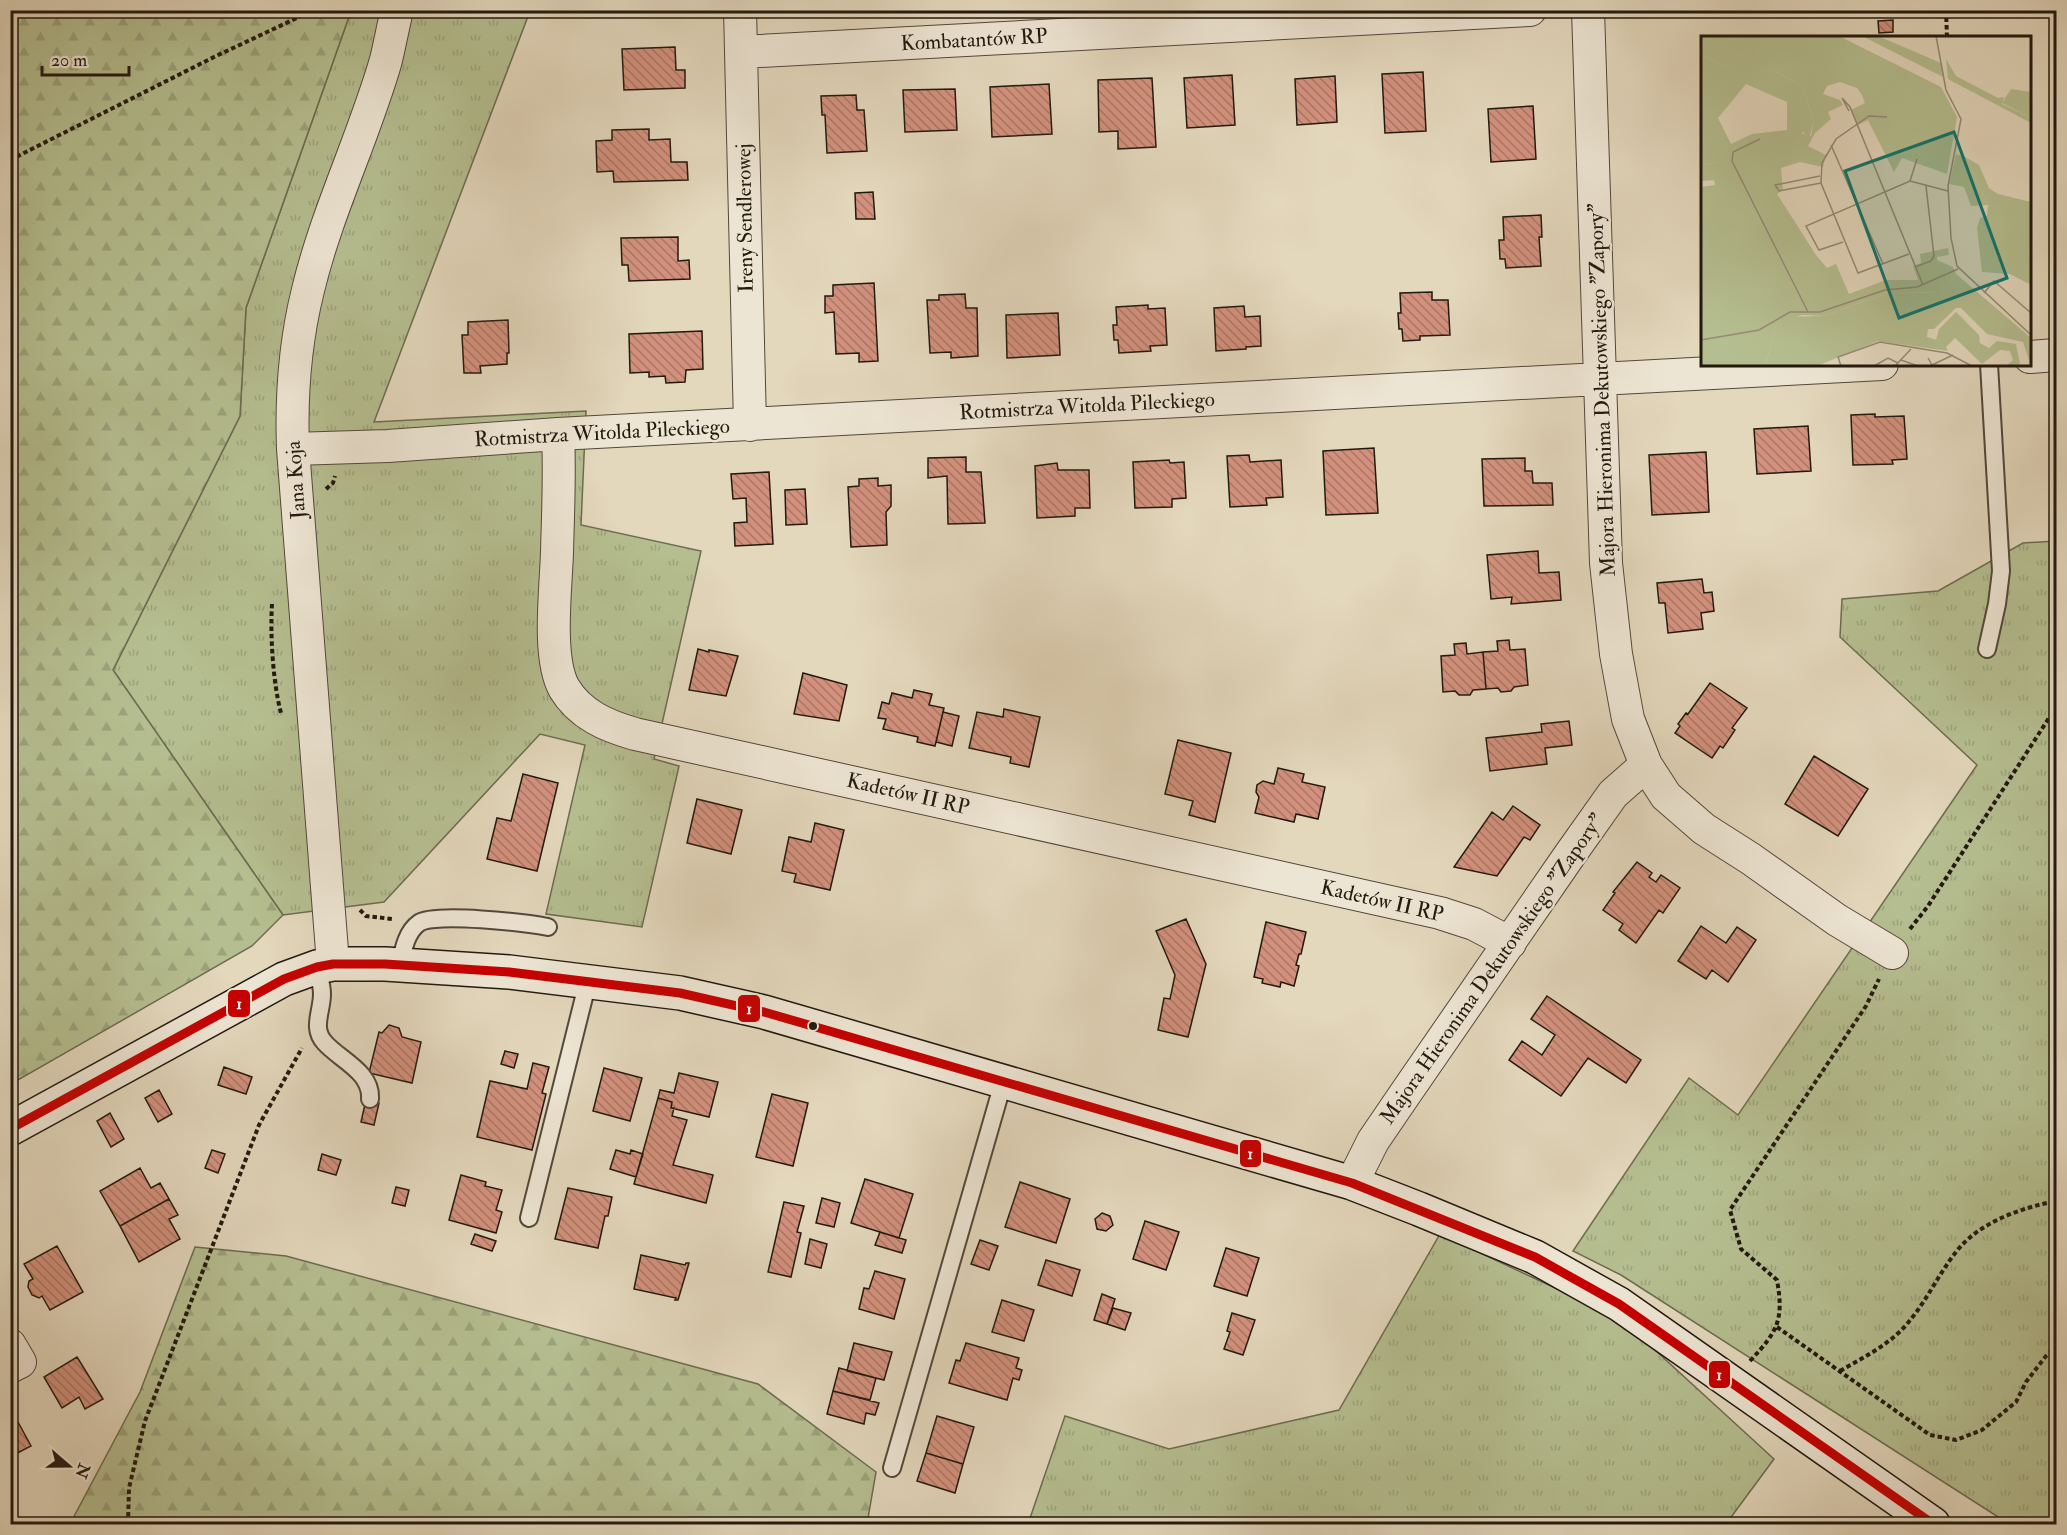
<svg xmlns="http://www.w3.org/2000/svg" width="2067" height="1535" font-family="'IM FELL Double Pica',serif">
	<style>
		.grass { fill: url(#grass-tufts); stroke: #6c6c50; stroke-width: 1.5 }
		.forest { fill: url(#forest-firs); stroke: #6c6c50; stroke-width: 1.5 }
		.building { fill: url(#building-back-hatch); stroke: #22190f; stroke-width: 1.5 }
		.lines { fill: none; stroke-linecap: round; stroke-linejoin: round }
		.lane-casing { stroke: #52483a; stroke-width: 20 }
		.street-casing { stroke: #52483a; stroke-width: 34 }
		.secondary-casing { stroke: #22190f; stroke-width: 36 }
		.path { stroke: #22190f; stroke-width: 4; stroke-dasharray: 4.5 3; stroke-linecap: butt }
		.lane { stroke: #ede5d3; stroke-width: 16 }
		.street { stroke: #ede5d3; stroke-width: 32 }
		.secondary { stroke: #ede5d3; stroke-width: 33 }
		.bus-1-casing { stroke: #ede5d3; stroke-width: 14 }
		.bus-1 { stroke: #c60000; stroke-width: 9 }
		.bus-dot { fill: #22190f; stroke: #ede5d3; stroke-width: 2 }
		.labels { text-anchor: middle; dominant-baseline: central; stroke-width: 5; stroke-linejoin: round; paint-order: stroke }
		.street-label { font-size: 21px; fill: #22190f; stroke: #ede5d3 }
		.inset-road { fill: none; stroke: #968b77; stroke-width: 1.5 }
		.view { fill: #0f766e; fill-opacity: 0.15; stroke: #0f766e; stroke-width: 3 }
		.inset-edge { fill: none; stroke: #22190f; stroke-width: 3 }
		.line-badge { stroke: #ede5d3; stroke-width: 2 }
		.badge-label { font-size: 16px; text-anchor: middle; font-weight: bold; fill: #fff }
	</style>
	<defs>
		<pattern id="grass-tufts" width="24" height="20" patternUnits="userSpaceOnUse" patternTransform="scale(1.5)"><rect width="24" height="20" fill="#b5be90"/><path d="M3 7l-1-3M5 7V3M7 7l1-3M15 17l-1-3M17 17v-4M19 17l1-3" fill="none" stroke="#9ba37b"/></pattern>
		<pattern id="forest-firs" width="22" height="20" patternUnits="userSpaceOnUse" patternTransform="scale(1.5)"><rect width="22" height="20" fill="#b5be90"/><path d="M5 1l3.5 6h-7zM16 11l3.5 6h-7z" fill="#9ba37b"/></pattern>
		<pattern id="building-back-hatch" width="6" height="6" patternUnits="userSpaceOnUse" patternTransform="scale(1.5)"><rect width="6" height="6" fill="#d3917d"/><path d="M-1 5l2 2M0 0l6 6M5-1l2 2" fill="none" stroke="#ab7665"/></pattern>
	</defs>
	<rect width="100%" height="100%" fill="#e3d7bc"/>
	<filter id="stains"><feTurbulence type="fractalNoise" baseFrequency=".00333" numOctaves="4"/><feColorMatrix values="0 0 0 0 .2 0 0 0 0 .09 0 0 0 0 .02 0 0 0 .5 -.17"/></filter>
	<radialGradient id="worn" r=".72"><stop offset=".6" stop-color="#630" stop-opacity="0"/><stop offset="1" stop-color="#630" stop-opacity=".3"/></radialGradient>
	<path class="grass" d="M351,11H530L374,422L586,411L581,525L701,551L654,759L679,766L642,927L546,914L585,745L540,734L384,902L283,915L113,670L240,416L246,308Z
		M2056,541V1524H2009L1621,1275L1573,1251L1689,1078L1738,1115L1977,765L1840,637L1842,599L1938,591L2023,543Z
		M1440,1234L1621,1319L1774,1459L1726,1524H1028L1065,1416L1169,1449L1339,1410Z"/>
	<path class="forest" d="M11,10L351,11L246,308L240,416L113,670L283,915L252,946L11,1084Z
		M195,1247L286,1256L758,1384L876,1472L867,1524H70L140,1392Z"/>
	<path class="building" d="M1893,20V32L1879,33L1878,21Z
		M2056,41V97L2054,98L2051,42Z
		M675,47L676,70H685V88L624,90L622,49Z
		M1423,72L1426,131L1385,133L1382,74Z
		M1232,75L1235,125L1187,128L1184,78Z
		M1335,76L1337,122L1297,125L1295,79Z
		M1152,78L1156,147L1118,149V131L1099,132L1098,80Z
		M1049,84L1052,134L992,137L990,87Z
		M955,89L957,130L905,132L903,90Z
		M856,95L857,110H864L867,151L827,153L825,115H822L821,96Z
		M1533,106L1536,159L1491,162L1488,109Z
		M649,129V140L670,139L671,162H687L688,180L614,182L613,171L597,172L596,141L612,140V130Z
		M873,192L875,219H856L855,193Z
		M1541,215L1542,237H1539L1541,266L1506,268L1505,259H1500L1499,240H1504L1503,217Z
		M678,237V261L689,260L690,279L629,281L628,265H622L621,238Z
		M874,283L878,361L859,362V353L836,354L834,312L825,313V296H833V285Z
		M1432,292V300H1448L1450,335L1420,336V340L1403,341L1402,329H1399L1398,313H1401L1400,293Z
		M965,294L966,308H977L978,356L951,358V352L930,353L927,300H939V295Z
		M1148,305V309L1165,308L1167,345L1150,346L1151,351L1119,353L1118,340H1114L1113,325H1117L1116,307Z
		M1244,306L1245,317L1260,316L1261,346L1246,347V349L1216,351L1214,308Z
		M1058,313L1060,355L1007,358L1006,315Z
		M508,320L509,353H507V364L480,366L481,373H464L462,335H468V322Z
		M702,331L703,369L686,370L685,382L666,383L665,376L649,377V372L630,373L629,334Z
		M1875,414V417L1904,416L1907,459L1892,460L1893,464L1853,465L1851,415Z
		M1808,426L1811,471L1757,474L1754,429Z
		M1374,448L1378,513L1326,515L1323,451Z
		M1706,452L1709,512L1652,515L1649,455Z
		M1249,455L1250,462L1281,460L1283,497L1266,498L1267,505L1230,507L1227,456Z
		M966,457V472H981L985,523L948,524L947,476L928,478V458Z
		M1525,458V471H1532L1533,483H1552L1553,505L1484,506L1482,459Z
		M1169,460L1170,463L1184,462L1186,498L1172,499V507L1135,508L1133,462Z
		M1057,463L1058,470H1089L1090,508H1075V516L1037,518L1035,466Z
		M769,472L773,544L735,546L734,523L747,522L746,498L733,499L731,474Z
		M878,478V486L891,485V506L886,512L887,545L851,547L848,487L859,486V479Z
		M805,489L807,524L786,525L785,490Z
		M1538,551L1539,573L1559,572L1561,600L1511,604L1512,597L1491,599L1487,555Z
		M1702,579L1704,593L1712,592L1714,611L1701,613L1703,629L1668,633L1665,603H1659L1657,583Z
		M1509,640L1510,650L1525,649L1528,685L1514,687L1511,691L1501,692L1498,688L1486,689L1483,652L1498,651L1497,641Z
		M1466,643L1467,654L1483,652L1486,689L1473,690L1470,695H1459L1455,691L1443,692L1441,656L1455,655L1454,644Z
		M698,649L709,652V650L738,656L726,696L689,690Z
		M803,673L847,685L839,721L794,714Z
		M1710,683L1747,708L1732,728L1735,730L1723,748L1720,746L1712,758L1675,733L1680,726L1678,724L1686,713L1688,714Z
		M914,690L932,694L929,705L944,708L935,746L917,742L918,737L883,729L886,719L878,718L882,702L889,704L892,693L912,698Z
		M1004,709L1040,717L1029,767L1010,763L1011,757L969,748L977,712L1003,717Z
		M943,712L959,716L952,746L936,742Z
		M1569,721L1572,745L1545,748L1547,764L1490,771L1486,738L1542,732L1541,724Z
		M1178,740L1231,753L1215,822L1189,815L1193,801L1165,794Z
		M1814,756L1868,789L1838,836L1785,804Z
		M1278,768L1304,774L1302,782L1325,787L1318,819L1296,814L1294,822L1255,813L1259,797L1256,792L1257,785L1263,781L1274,784Z
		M523,774L558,783L537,871L487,859L497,818L511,821Z
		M697,799L742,810L731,854L687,843Z
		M1513,806L1540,825L1530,840L1524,837L1497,876L1454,867L1492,812L1503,820Z
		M815,823L844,830L830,890L794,882L796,874L782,871L789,837L811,842Z
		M1637,862L1652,873L1649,877L1656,882L1661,875L1680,888L1663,913L1659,910L1636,943L1619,930L1623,924L1603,910L1615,893L1613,892Z
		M1186,919L1206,964L1188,1037L1158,1030L1164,998L1170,999L1175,975L1156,931Z
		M1266,922L1306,932L1301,954H1299L1296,965L1299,966L1294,986L1281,982L1280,987L1262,983L1263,979L1254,977Z
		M1701,926L1726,943L1737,927L1756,940L1728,982L1712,970L1706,979L1678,961Z
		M1547,996L1641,1060L1626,1083L1588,1058L1561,1096L1509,1060L1522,1041L1542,1055L1555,1035L1531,1019Z
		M389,1025L399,1028L402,1037L421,1042L412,1083L369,1073L379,1032L382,1033Z
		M505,1051L518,1054L514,1068L501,1064Z
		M533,1063L549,1067L542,1093L546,1094L532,1150L477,1137L490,1081L527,1089Z
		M224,1067L252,1077L246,1094L218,1085Z
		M604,1068L642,1078L630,1121L593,1111Z
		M679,1073L718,1082L709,1117L671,1108L672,1102L658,1098L660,1090L674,1093Z
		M159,1090L172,1114L158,1122L145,1098Z
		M772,1094L808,1103L793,1166L756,1157Z
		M658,1098L672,1102L671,1108H674L672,1116L687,1120L673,1165L713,1175L706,1203L634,1184Z
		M366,1100L379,1103L374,1125L361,1122Z
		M110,1113L124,1139L111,1147L97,1121Z
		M212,1150L225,1154L218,1173L205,1168Z
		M616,1150L630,1154L631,1150L643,1154L636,1177L610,1169Z
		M322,1154L341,1160L336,1175L318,1170Z
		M140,1168L151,1188L160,1183L169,1199L120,1226L100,1191Z
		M461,1175L486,1182L485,1186L502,1190L496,1210L502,1212L496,1233L449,1220Z
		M865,1179L913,1194L899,1238L851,1223Z
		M1020,1182L1070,1199L1056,1243L1005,1227Z
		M396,1187L409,1190L405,1206L392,1203Z
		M568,1188L612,1197L608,1216H605L598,1248L555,1239Z
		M822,1198L840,1203L834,1227L816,1223Z
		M169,1199L178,1215L169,1219L180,1239L139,1262L120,1226Z
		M784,1202L804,1206L797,1232L801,1233L791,1277L768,1272Z
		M1102,1213L1110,1216L1113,1225L1106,1231L1097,1229L1095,1219Z
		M1145,1221L1179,1232L1166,1270L1133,1259Z
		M880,1232L906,1240L902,1253L875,1245Z
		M475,1234L496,1241L492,1251L471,1244Z
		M810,1239L827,1244L821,1268L805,1264Z
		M980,1240L998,1246L989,1270L971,1264Z
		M57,1246L83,1292L50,1310L42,1296L39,1298L32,1295L28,1287L29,1281L33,1279L24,1264Z
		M1226,1248L1259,1258L1247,1296L1214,1286Z
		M641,1255L685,1265L686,1263H689L678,1300H675L676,1298L634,1289Z
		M1046,1260L1080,1270L1072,1296L1038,1285Z
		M875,1271L905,1279L894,1319L859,1309L864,1288L869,1289Z
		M1102,1294L1115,1299L1107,1324L1094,1320Z
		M1002,1300L1034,1310L1024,1341L992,1332Z
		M1113,1308L1131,1313L1125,1330L1107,1324Z
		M1232,1313L1255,1320L1243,1355L1224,1349L1230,1332L1227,1331Z
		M854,1343L892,1352L884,1380L847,1371Z
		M966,1343L1019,1358L1016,1368L1022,1370L1019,1380L1013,1378L1007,1400L949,1383L956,1360L960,1361Z
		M77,1357L103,1399L85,1409L79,1397L62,1408L44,1377Z
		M839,1368L876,1378L870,1400L833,1391Z
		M833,1391L879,1403L875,1415L866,1413L864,1424L827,1414Z
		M12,1411L31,1446L10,1457V1412Z
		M937,1416L974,1427L963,1464L926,1453Z
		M926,1453L963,1464L955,1493L917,1481Z"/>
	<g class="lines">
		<defs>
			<path id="lane" d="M1987,649L1997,604L2001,571L1989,364
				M400,965C403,951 406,932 419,923C434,912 527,923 548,927
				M317,967C319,976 322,985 322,994C322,1012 311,1028 325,1043C340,1060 372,1072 370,1099
				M529,1218L588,981
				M892,1468L1003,1083"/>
			<path id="street" d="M740,10L750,425
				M741,52L1530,10
				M2030,357L2056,355
				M558,434C560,473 558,513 557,552C556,588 547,657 564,688C580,715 607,726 635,734L1440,913L1474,924L1510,943
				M293,449L388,446L558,434L1882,364
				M1646,765L1666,796L1704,829L1751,859L1837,920L1892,953
				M333,964L293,449C291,395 295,342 308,290C327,211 364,137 386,60C390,43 393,27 397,10
				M1352,1183L1373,1141L1405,1094L1569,856L1613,794L1646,765L1628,719L1616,654L1606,563L1588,10
				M10,1345L20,1362L10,1367"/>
			<path id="secondary" d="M10,1129L284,979L317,967L333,964H385L509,972L680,993L764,1012L1352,1183L1419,1209L1535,1257L1619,1304L1933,1524"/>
		</defs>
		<use href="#lane" class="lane-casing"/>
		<use href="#street" class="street-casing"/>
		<use href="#secondary" class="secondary-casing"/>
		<path class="path" d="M1946,10L1947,38
			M10,160L214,57L314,10
			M326,489L333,483L335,476
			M272,604C270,635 273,683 281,713
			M360,910L366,916L392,919
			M1910,929L1928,906L2056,707
			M1777,1327L1930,1435L1956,1440L1982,1430L2016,1402L2026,1382L2046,1356L2056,1348
			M1750,1361C1778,1331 1784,1320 1777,1280L1741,1249L1730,1210L1866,1006L1879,979
			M1840,1371C1864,1357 1889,1345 1907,1324C1926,1302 1938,1275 1956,1252C1979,1222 2021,1208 2056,1201
			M128,1524L129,1488L145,1421L259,1125L302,1048"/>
		<use href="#lane" class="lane"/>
		<use href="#street" class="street"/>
		<use href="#secondary" class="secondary"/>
		<defs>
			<path id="bus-1" d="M10,1129L284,979L317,967L333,964H385L509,972L680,993L764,1012L1352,1183L1535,1257L1619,1304L1933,1524"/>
		</defs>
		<use href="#bus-1" class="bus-1-casing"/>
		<use href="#bus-1" class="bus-1"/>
	</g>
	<circle class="bus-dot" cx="813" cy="1026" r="5"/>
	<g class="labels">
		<g class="street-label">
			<text transform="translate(974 40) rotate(-3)">Kombatantów RP</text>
			<text transform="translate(745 218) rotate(-91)">Ireny Sendlerowej</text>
			<text transform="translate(1602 390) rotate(-92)">Majora Hieronima Dekutowskiego "Zapory"</text>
			<text transform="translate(1087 406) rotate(-3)">Rotmistrza Witolda Pileckiego</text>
			<text transform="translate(602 433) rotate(-3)">Rotmistrza Witolda Pileckiego</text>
			<text transform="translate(296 480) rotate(-94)">Jana Koja</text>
			<text transform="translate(908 794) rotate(13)">Kadetów II RP</text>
			<text transform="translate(1382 901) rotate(13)">Kadetów II RP</text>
			<text transform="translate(1492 969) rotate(-55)">Majora Hieronima Dekutowskiego "Zapory"</text>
		</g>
	</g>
	<g transform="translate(1701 36)">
		<rect width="330" height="330" fill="#e3d7bc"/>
		<path d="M0,0H138L240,51L256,81L246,138L201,122L193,136L167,84L157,89L150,74L164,67L161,59L156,52L139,46L126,50L122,58L139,64L142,69L127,76L130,83L114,97L107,110L125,119L122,131L99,126L80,132L82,154L76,158L115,219L126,232L135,228L148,258L185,244H217L212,230L220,227L219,218L247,212L248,219L236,221V224L252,231L255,238L242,256L187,257L122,280L102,279L76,286L64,330H0V151L14,149L13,144L0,145V129L28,125L33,113L46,108L102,104L98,97L110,100L113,85L101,50L74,35L39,29L26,31L0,19ZM245,23L255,40L297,62L303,61L301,68L330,82V87L247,43ZM255,118L266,122L287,169L270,170L263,151L248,148ZM255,276L272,290L257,278L239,305L235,304L238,293Z" fill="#b5be90"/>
		<path d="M161,0H177L240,27L242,41ZM0,19L26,31L39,28L74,35L101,50L113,85L108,103L101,95L102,104L72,107L59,113L46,109L33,113L29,125L0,129ZM45,48L86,66V94L51,98L30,108L17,82ZM310,53L330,56V82L301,67ZM266,122L278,129L288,152L297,158L330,166V249L309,238L281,236L276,192L279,182L286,180L287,169ZM255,238L329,301L330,330L322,306L286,298L260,272H255L233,293H227L226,301L239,305L243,292L257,278L278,299L279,307L288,312L296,305L315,308L319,328L305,330L312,324L309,315L299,314L281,328L254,302L245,311L247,315L177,305L116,330H64L76,286L83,281L122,280L187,257L242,256Z" fill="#b5be90" fill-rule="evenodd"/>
		<path class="inset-road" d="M235,0L245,54L260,83L247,150L250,202L256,230L330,299M148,75L141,62L149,71L222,249M186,81L168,80L135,103L121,127L120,147L157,237L208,218M59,103L32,116L31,125L107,276M130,109L182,228M119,140L74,149L78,155L120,147M209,145L216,123M142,206L118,214L105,190L209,145L247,155M214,231L230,225L233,220L225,150M283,257L293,245L330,277M0,304L58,294L89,276H119L184,254L216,251L257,233M227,322L231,329L252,319M200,324L217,330M140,330L137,321L179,306L246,317L271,330M173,330L187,322L197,327M194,330L210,313"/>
		<path class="view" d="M253,96L306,242L198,282L144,135Z"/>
		<rect width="330" height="330" class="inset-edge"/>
	</g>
	<g class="line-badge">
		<rect x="227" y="989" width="24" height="29" rx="6" fill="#c60000"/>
		<rect x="737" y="994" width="24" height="29" rx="6" fill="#c60000"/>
		<rect x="1239" y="1139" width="23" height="29" rx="6" fill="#c60000"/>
		<rect x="1708" y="1360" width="23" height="29" rx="6" fill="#c60000"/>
	</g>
	<g class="badge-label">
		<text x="239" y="1009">1</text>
		<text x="749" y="1014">1</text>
		<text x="1250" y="1159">1</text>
		<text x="1719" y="1380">1</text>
	</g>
	<rect width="2067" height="1535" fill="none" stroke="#e3d7bc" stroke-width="36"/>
	<rect x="12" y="12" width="2043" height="1511" fill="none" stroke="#22190f" stroke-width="3"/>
	<rect x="18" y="18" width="2031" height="1499" fill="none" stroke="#22190f" stroke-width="1.5"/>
	<g transform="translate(69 1466) rotate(110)" stroke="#ede5d3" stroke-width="4.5" paint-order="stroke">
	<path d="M0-4.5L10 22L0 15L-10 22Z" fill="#22190f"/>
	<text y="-9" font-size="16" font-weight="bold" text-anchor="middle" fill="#22190f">N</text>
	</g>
	<path d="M42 66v9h87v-9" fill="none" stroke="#22190f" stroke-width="3"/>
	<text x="51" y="66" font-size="18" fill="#22190f" stroke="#ede5d3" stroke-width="4.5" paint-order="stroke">20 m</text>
	<rect width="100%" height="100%" filter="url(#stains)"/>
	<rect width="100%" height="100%" fill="url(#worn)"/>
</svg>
